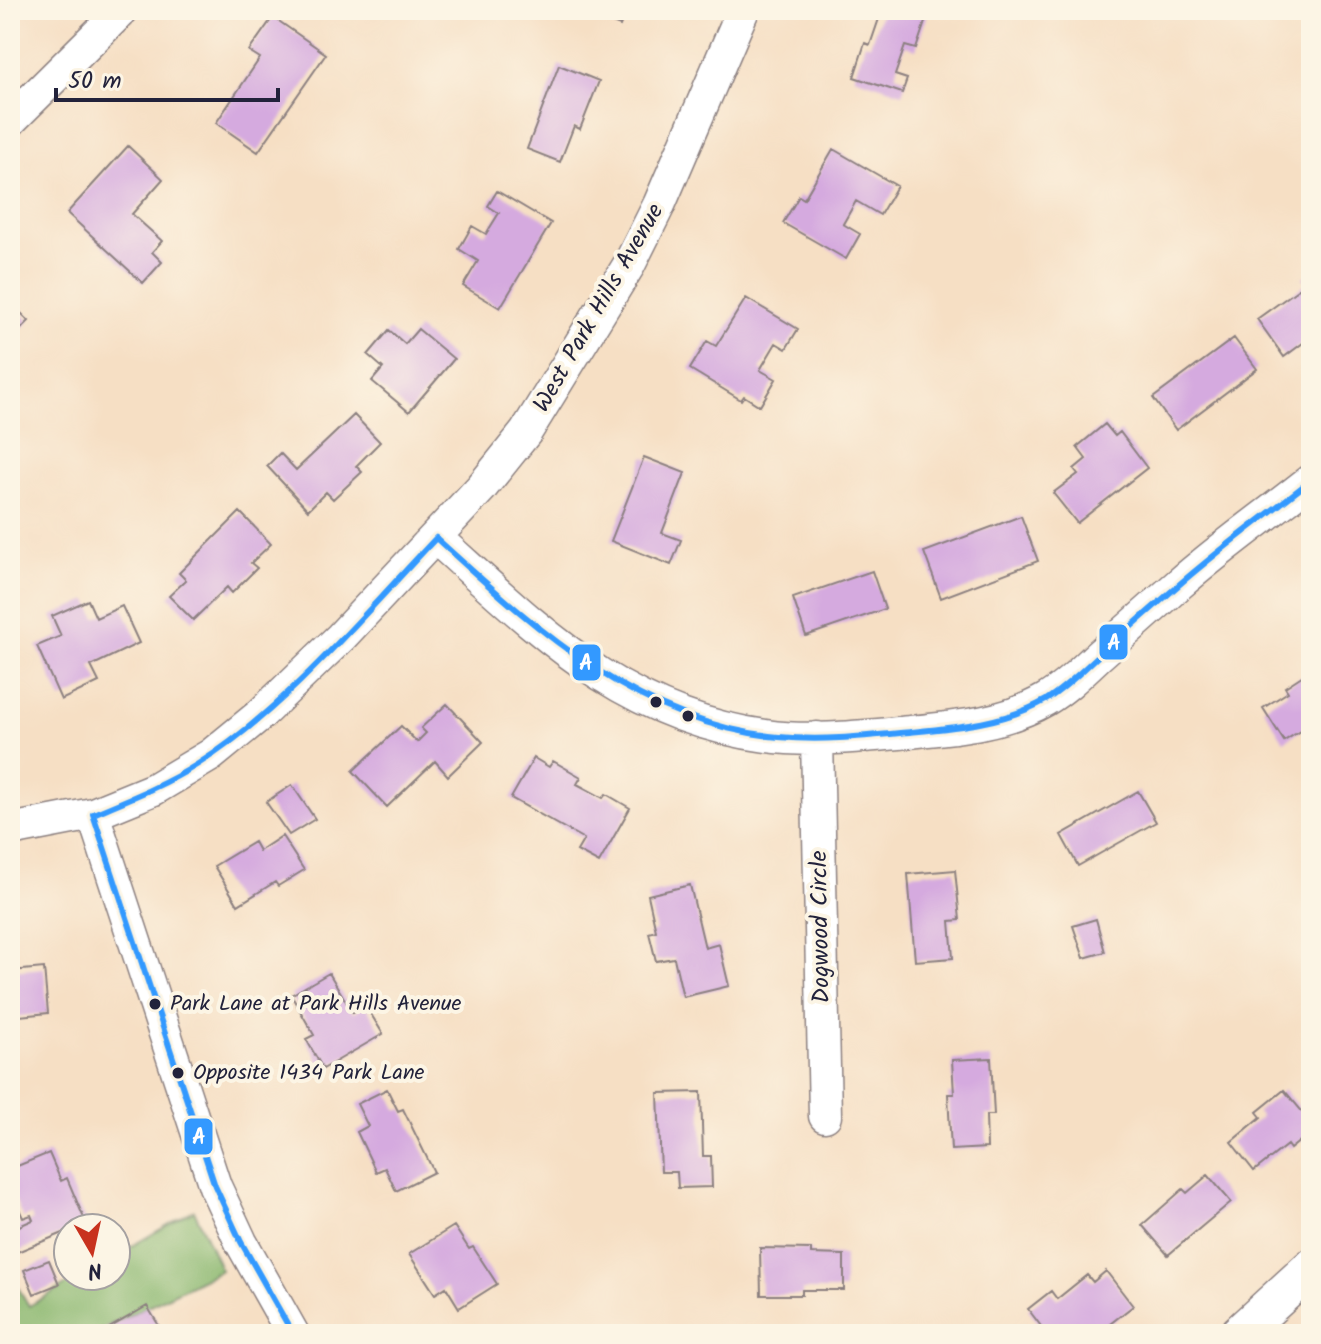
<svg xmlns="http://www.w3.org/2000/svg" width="1321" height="1344" font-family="Kalam,sans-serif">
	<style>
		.forest { fill: #8ab76e; stroke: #566c54; stroke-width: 2 }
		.building { fill: #d5aadf }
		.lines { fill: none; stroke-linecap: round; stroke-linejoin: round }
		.minor-casing { stroke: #8c8080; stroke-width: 35 }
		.tertiary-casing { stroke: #8c8080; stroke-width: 41 }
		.minor { stroke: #fff; stroke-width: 32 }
		.tertiary { stroke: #fff; stroke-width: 38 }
		.bus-1-casing { stroke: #fcf5e5; stroke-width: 12 }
		.bus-1 { stroke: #39f; stroke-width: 6 }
		.bus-dot { fill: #22223b; stroke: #fcf5e5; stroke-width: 3 }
		.labels { text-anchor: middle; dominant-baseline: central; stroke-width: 8; stroke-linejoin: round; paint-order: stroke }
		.bus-label { font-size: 22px; fill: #22223b; stroke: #fcf5e5; text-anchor: start }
		.street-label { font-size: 24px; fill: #22223b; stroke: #fcf5e5 }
		.line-badge { stroke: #fcf5e5; stroke-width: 3 }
		.badge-label { font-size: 22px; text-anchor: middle; font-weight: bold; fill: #fff }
	</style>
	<rect width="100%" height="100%" fill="#fcf5e5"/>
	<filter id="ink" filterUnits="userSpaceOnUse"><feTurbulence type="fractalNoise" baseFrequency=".0125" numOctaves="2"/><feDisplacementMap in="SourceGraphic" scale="16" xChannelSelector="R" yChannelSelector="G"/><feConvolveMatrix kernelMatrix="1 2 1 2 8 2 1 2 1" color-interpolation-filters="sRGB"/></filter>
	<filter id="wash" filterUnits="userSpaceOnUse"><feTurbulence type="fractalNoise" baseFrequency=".006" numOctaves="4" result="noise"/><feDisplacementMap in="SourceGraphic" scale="32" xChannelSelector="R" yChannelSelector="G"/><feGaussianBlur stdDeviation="1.8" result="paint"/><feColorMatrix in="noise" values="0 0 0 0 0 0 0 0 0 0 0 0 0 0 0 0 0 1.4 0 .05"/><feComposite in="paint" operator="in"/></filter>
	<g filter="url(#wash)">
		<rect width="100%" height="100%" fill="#f6dfc4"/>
		<path class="forest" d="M194,1210L221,1270L92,1334H10V1274L29,1306L81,1276H116V1255Z"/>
		<g id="blocks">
			<path class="building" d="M578,10H626L620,26Z
				M882,10H929L916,49L905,46L895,75L907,79L902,93L854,77L865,43L870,45Z
				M273,17L326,54L258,152L216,123L260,58L249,51Z
				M559,65L599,81L580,129L574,126L560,162L527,149Z
				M128,146L163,179L132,214L162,241L152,252L162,262L143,283L67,213Z
				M833,149L897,186L880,215L856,201L843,224L860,234L846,259L783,223L799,196L804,199Z
				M497,191L551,223L500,308L463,286L478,261L459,249L472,226L486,234L499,213L488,206Z
				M1311,272V337L1284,357L1257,319L1307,283L1303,278Z
				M746,298L798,329L786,349L776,343L760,370L776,379L760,406L744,396L741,400L690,369L707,341L716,346Z
				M10,302L29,321L10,340Z
				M418,329L454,359L409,412L372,381L383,368L368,355L389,330L405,344Z
				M1234,338L1257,369L1176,430L1153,398Z
				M354,415L380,442L356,466L362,472L333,499L326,492L308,510L267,466L280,453L296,470Z
				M1105,424L1115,436L1120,432L1147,468L1077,523L1053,493L1078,474L1074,469L1086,459L1077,447Z
				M644,457L685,473L662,533L681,540L671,565L611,541Z
				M240,512L271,544L251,563L257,568L232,593L227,587L193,620L169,596L186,580L179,573Z
				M1021,516L1038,561L941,598L924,552Z
				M872,571L885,609L806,636L793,598Z
				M88,600L96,618L122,606L139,643L91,666L99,682L61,700L37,646L61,636L52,616Z
				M1311,670V724L1284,741L1263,708L1288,692L1285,687Z
				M447,704L483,742L448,776L435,761L387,807L353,771L401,726L417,742L426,733L421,728Z
				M534,758L549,767L553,761L581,777L577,784L603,798L606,794L630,808L599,863L577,851L584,839L511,798Z
				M292,785L315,819L289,835L266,802Z
				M1138,791L1156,822L1078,866L1061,835Z
				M282,836L304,870L278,886L275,882L238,905L214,866L254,842L259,851Z
				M955,870L960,920L950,921L953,958L915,961L908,874Z
				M690,885L705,948L719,944L729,986L683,997L674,958L656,961L649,933L656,931L648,895Z
				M1096,919L1105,952L1084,958L1073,926Z
				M44,968L48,1013L10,1017L11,971Z
				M329,973L353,1013L366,1006L383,1034L323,1069L306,1039L314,1035L291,995Z
				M991,1058L994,1115H986L987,1148L951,1150L948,1094H954L952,1060Z
				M387,1089L398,1111L403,1109L434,1172L396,1191L385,1168L376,1172L357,1132L368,1126L357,1104Z
				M1284,1090L1311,1122V1132L1290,1149L1287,1145L1254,1171L1231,1142L1261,1117L1257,1112Z
				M701,1092L703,1156H711L712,1187L678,1188L677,1172H661L658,1093Z
				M49,1153L61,1181L67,1178L86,1223L68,1228V1231L10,1255V1230L33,1220L31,1215L23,1218L15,1200L10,1202V1169Z
				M1208,1175L1231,1202L1168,1255L1142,1225L1183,1189L1187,1193Z
				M454,1226L469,1249L473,1247L497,1284L459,1308L446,1287L435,1294L409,1254Z
				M760,1248L811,1249V1254L844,1255V1290H802V1295H761Z
				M49,1260L59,1284L34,1294L24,1270Z
				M1106,1271L1133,1306L1097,1334H1047L1028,1309L1051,1291L1057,1299L1087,1275L1093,1282Z
				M147,1306L164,1334H108L106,1330Z"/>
		</g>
	</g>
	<g filter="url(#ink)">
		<use href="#blocks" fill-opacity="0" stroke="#8c8080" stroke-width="2"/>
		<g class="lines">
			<defs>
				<path id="minor" d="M10,121L122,10
					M436,538C539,630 622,717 766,736C809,742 856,737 899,733C948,728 1002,725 1045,700C1064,689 1081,672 1097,657C1124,633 1151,609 1178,585C1220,548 1267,515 1311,480
					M817,738L825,1116
					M93,814L215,1186L241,1242L293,1334
					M10,830L93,814L154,789L211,755L261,714L341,637L481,488L526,432L629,265L659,205L743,10"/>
				<path id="tertiary" d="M1239,1334L1311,1268"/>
			</defs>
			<use href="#minor" class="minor-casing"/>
			<use href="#tertiary" class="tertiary-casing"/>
			<use href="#minor" class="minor"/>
			<use href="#tertiary" class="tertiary"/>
			<defs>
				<path id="bus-1" d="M436,538C536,629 638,724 779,737C819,741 860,737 900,733C949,728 1002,725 1046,700C1065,688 1081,672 1097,657C1119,637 1142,617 1165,597C1211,555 1262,519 1311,480
					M93,814L215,1186L241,1242L293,1334
					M93,814C129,799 165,785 198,764C283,711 366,612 436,538"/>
			</defs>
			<use href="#bus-1" class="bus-1-casing"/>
			<use href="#bus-1" class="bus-1"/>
		</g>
	</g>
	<g class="bus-dot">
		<circle cx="656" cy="702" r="7"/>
		<circle cx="688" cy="716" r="7"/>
		<circle cx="155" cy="1004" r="7"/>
		<circle cx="178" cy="1073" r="7"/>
	</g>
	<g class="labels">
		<g class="bus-label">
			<text x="170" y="1004">Park Lane at Park Hills Avenue</text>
			<text x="193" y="1073">Opposite 1434 Park Lane</text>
		</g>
		<g class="street-label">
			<text transform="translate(599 308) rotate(-60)">West Park Hills Avenue</text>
			<text transform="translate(821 927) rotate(-91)">Dogwood Circle</text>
		</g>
	</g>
	<g class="line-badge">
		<rect x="1098" y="623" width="31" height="38" rx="8" fill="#39f"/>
		<rect x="571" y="643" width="31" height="39" rx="8" fill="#39f"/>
		<rect x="183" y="1117" width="31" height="39" rx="8" fill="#39f"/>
	</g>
	<g class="badge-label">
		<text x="1114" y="650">A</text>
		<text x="586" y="670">A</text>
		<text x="199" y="1144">A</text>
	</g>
	<rect width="1321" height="1344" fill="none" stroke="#fcf5e5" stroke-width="40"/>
	<g transform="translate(92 1252) rotate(171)"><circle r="38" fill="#fcf5e5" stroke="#a5a1a1" stroke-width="2"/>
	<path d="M0-6L14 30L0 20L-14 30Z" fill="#c8321e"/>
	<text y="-12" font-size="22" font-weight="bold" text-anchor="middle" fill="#22223b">N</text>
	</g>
	<path d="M56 88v12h222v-12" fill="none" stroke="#22223b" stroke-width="4"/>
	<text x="68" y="88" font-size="24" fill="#22223b" stroke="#fcf5e5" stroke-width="6" paint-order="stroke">50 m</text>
</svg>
